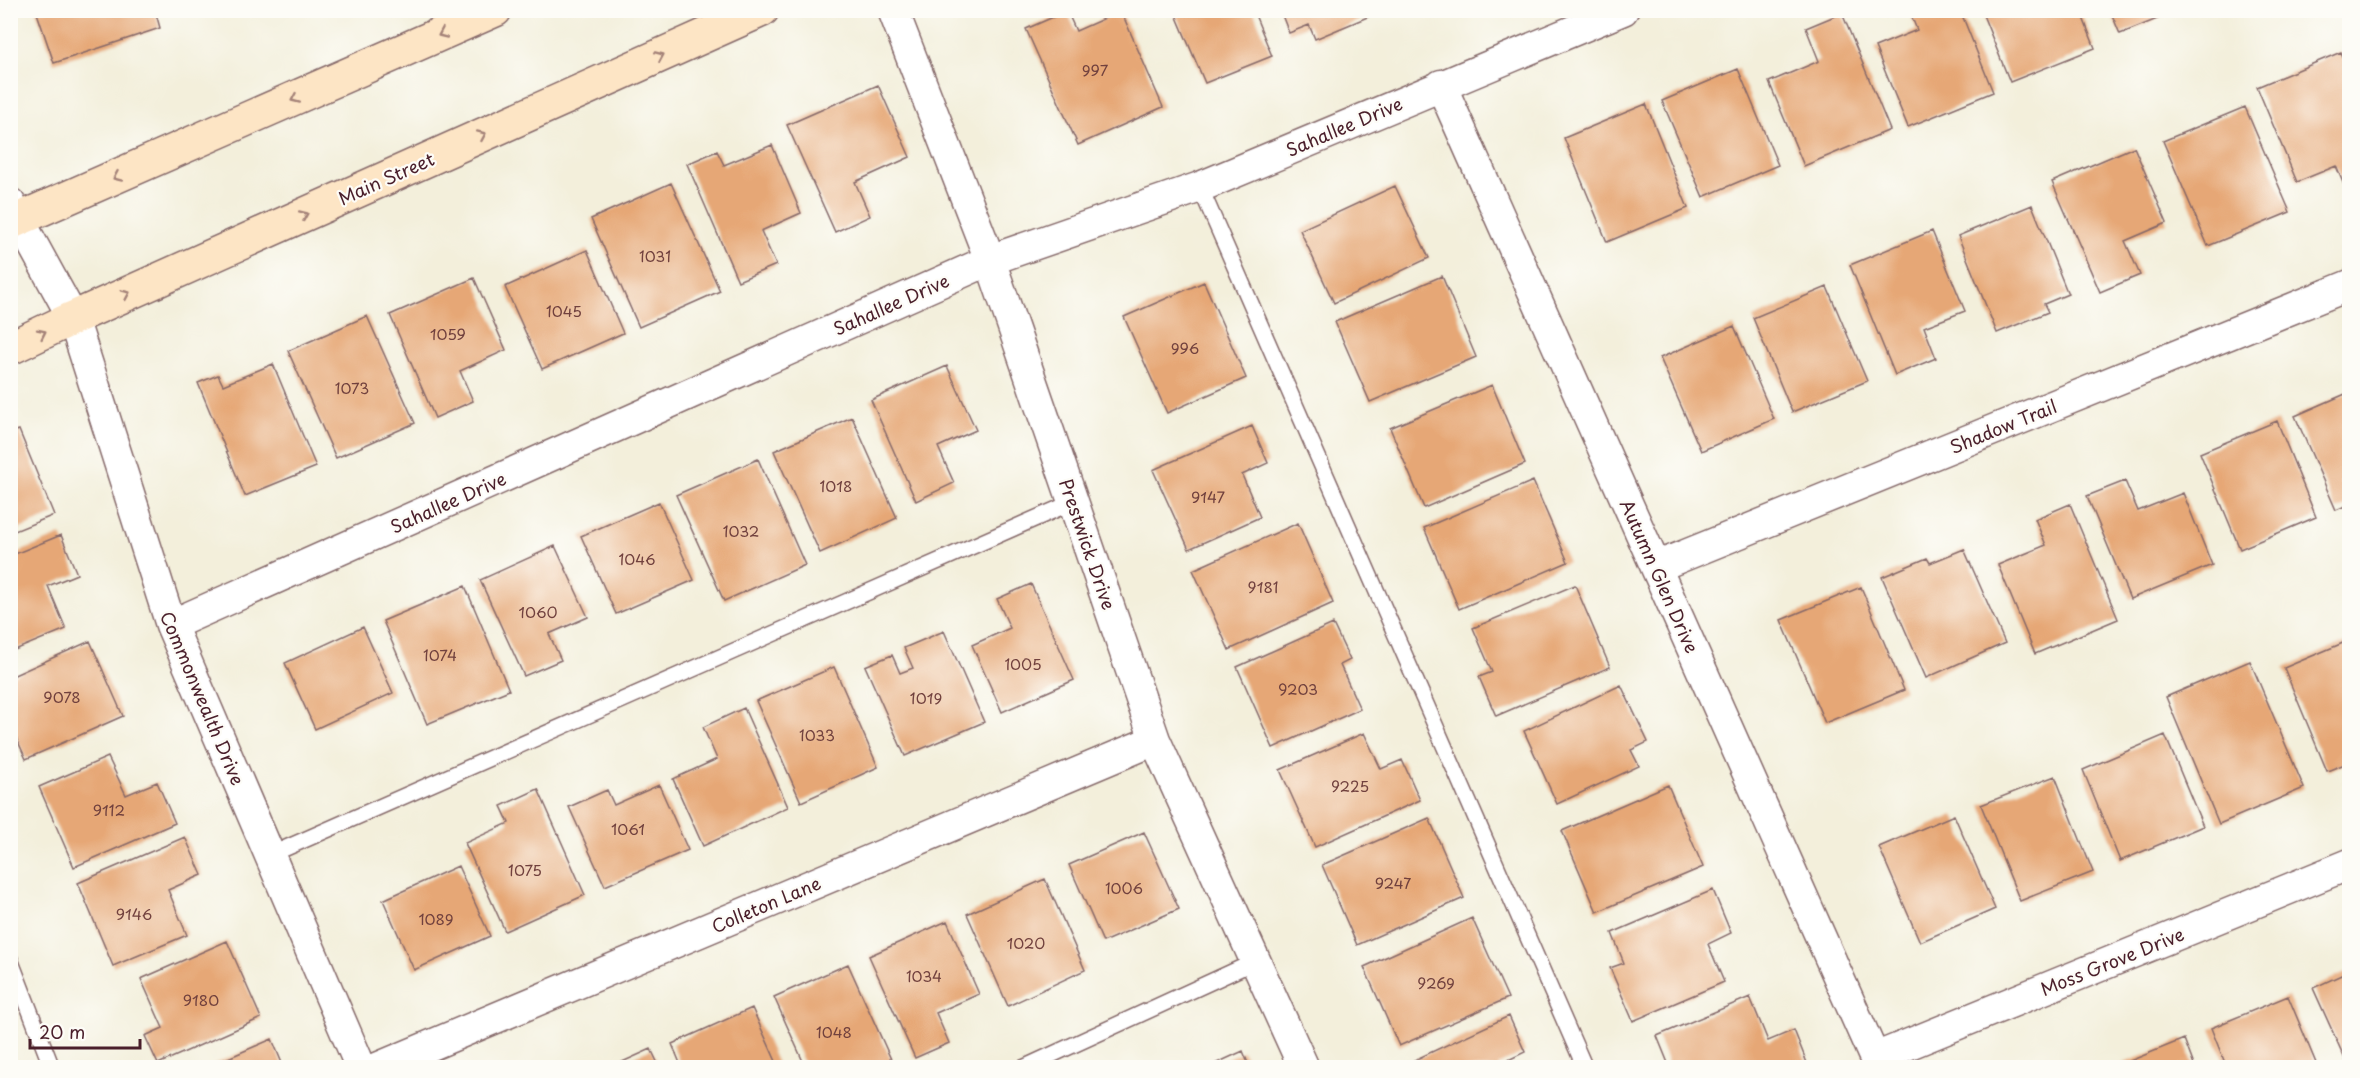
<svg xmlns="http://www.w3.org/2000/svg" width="2360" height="1078" font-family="'Playpen Sans',sans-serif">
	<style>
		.building { fill: #e6a776 }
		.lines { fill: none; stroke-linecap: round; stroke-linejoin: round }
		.lane-casing { stroke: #856869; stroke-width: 18 }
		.street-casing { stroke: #856869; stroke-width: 33 }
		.secondary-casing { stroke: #856869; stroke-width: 36 }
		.lane { stroke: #fff; stroke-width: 15 }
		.street { stroke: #fff; stroke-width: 30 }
		.secondary { stroke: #fde5c5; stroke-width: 33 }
		.oneway { stroke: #a48278 }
		.labels { text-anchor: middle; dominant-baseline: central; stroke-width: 4.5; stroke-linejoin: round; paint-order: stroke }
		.number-label { font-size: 15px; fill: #71413e }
		.street-label { font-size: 18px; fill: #4a1f2b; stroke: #fdfcf7 }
	</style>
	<rect width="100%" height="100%" fill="#fdfcf7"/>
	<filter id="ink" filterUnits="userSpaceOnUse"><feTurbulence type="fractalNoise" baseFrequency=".0167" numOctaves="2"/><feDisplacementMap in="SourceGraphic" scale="12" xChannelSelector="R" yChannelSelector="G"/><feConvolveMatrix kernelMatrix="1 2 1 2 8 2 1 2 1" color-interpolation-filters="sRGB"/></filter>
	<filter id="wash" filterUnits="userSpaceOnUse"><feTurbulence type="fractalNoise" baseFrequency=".008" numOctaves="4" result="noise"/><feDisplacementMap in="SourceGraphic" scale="24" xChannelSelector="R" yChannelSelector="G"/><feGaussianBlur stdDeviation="1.35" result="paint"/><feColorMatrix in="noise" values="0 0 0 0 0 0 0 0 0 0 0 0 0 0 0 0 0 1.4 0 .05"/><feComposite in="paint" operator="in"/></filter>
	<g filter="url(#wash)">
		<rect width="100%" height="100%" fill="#f3efdb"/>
		<g id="blocks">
			<path class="building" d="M36,10H155L160,28L54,63Z
				M1174,10H1253L1272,56L1205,83Z
				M1280,10H1376L1377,13L1315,39L1309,25L1289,33Z
				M1909,10H1960L1993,92L1908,127L1875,47L1917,30Z
				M1981,10H2080L2095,48L2010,82Z
				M2110,10H2177V11L2120,34Z
				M1067,11L1076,31L1121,11L1163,107L1078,145L1026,29Z
				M1842,13L1890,130L1804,166L1769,82L1819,61L1806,28Z
				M2341,52L2350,72L2349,197L2336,166L2297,182L2257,87Z
				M1738,69L1778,165L1703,197L1662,101Z
				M878,85L910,157L855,182L870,216L835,232L787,125Z
				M1646,104L1688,208L1607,242L1564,138Z
				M2245,107L2290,212L2208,246L2163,141Z
				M772,145L801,213L761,231L776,265L738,281L687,164L717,151L724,165Z
				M2134,147L2167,223L2125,241L2140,275L2100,292L2052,182Z
				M671,183L720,291L639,327L591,219Z
				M1395,186L1429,258L1334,303L1300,230Z
				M2032,205L2068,294L2044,304L2048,312L1997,333L1958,236Z
				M1932,231L1965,311L1924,327L1936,358L1895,375L1850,265Z
				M587,250L623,333L542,369L505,287Z
				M1442,276L1476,357L1370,402L1335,322Z
				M474,278L506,350L460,371L473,401L435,418L390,315Z
				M1204,282L1246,378L1167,413L1124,317Z
				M1827,287L1867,381L1792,412L1753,318Z
				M367,316L415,423L336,458L288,351Z
				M1734,326L1774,419L1701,451L1660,358Z
				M273,364L316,467L245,496L198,383L218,375L223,385Z
				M947,366L976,430L938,447L954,483L916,501L871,400Z
				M1492,385L1525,464L1424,508L1390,428Z
				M2350,392V504L2336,510L2295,416Z
				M852,417L897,518L820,553L774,451Z
				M2277,421L2316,517L2240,549L2200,453Z
				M1252,426L1268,463L1242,475L1260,517L1189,549L1153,470Z
				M19,430L54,515L10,533V433Z
				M758,459L805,565L724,601L676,495Z
				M1533,481L1568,562L1459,609L1424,528Z
				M2125,481L2138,511L2183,493L2212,565L2130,599L2087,496Z
				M659,502L694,580L616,614L581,536Z
				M2070,504L2118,619L2035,654L1998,565L2046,545L2035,519Z
				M1298,523L1333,603L1229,650L1193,570Z
				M61,535L77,574L48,586L66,629L10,652V556Z
				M555,546L588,617L549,634L561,660L524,676L480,580Z
				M1964,549L2005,643L1926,678L1882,577L1927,558L1930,563Z
				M1031,584L1074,680L1002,712L972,645L1010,628L997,599Z
				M1575,585L1610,667L1496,716L1479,677L1492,672L1473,628Z
				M465,586L509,690L427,724L383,621Z
				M1861,587L1904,690L1825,723L1781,620Z
				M1333,624L1350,660L1340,665L1360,709L1273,748L1237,667Z
				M363,627L393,693L315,729L285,663Z
				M944,631L984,722L905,756L865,666L892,655L900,673L913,668L904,648Z
				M2350,640V762L2327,771L2284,668Z
				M90,641L123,716L26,759L10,724V677Z
				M2250,661L2304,788L2219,824L2166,697Z
				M834,667L878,767L801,802L756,701Z
				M1621,685L1648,742L1631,750L1639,766L1557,804L1524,731Z
				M744,708L788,807L703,846L673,779L717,759L703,727Z
				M1364,733L1381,769L1402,760L1420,800L1315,847L1280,770Z
				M2165,735L2203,826L2120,861L2083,770Z
				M108,757L126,795L157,782L175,823L74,867L39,787Z
				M2055,776L2093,872L2020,901L1981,805Z
				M659,785L688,850L605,886L569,807L607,790L614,805Z
				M1668,785L1703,867L1597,912L1562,831Z
				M538,789L585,895L505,931L465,843L509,823L501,806Z
				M1954,815L1995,909L1920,942L1879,847Z
				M1429,818L1464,898L1357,945L1322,865Z
				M1144,832L1179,909L1103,942L1069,865Z
				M185,837L202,875L168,890L187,935L113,966L78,883Z
				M458,866L490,936L414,970L383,900Z
				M1045,879L1085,970L1008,1006L967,914Z
				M1713,890L1731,933L1708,944L1724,982L1633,1021L1610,968L1624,963L1612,933Z
				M1472,918L1508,998L1399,1046L1364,967Z
				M947,921L979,994L936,1013L949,1043L915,1058L869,956Z
				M227,941L261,1018L158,1064L145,1036L163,1028L141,979Z
				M848,964L894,1066L891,1068H806L774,997Z
				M2350,971V1068H2349L2313,988Z
				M2288,996L2318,1068H2227L2211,1028Z
				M1750,997L1768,1041L1794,1030L1809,1068H1670L1657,1036Z
				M752,1008L779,1068H682L672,1044Z
				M1509,1016L1525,1052L1498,1065L1499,1068H1415L1412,1061Z
				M272,1039L284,1068H205Z
				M2184,1039L2195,1068H2115V1067Z
				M651,1049L660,1068H609Z
				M1243,1051L1250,1068H1206Z"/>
		</g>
	</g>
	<g filter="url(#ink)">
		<use href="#blocks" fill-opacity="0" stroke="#856869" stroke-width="1.5"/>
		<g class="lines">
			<defs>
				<path id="lane" d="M1200,187L1585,1068
					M270,855L1073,502
					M10,959L52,1068
					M1023,1068L1256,961"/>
				<path id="street" d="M893,10L990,260L1155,740L1304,1068
					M1441,85L1879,1068
					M10,203L73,318L171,625L361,1068
					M1656,567L2350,285
					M171,625L990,260L1200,187L1623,10
					M1875,1058L2350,864
					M377,1068L1155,740"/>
				<path id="secondary" d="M10,223L495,10
					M10,348L73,318L762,10"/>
			</defs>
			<use href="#lane" class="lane-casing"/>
			<use href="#street" class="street-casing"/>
			<use href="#secondary" class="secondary-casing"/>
			<use href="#lane" class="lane"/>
			<use href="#street" class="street"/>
			<use href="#secondary" class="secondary"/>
		</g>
		<defs><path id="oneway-chevron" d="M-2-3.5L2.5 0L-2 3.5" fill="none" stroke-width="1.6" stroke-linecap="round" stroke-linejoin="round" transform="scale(1.5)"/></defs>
		<g class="oneway">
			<use href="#oneway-chevron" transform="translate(442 34) rotate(156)"/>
			<use href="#oneway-chevron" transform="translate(660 56) rotate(-24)"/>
			<use href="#oneway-chevron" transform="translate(295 99) rotate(156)"/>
			<use href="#oneway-chevron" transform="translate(482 135) rotate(-24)"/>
			<use href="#oneway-chevron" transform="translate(117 177) rotate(156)"/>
			<use href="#oneway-chevron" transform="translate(304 215) rotate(-24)"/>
			<use href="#oneway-chevron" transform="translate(126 294) rotate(-24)"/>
			<use href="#oneway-chevron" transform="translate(42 333) rotate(-26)"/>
		</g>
	</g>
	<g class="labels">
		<g class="number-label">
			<text x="1095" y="69">997</text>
			<text x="655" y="255">1031</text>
			<text x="564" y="310">1045</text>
			<text x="448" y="333">1059</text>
			<text x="1185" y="347">996</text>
			<text x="352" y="387">1073</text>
			<text x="836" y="485">1018</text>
			<text x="1208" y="496">9147</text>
			<text x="741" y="530">1032</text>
			<text x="637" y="558">1046</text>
			<text x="1263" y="586">9181</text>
			<text x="538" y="611">1060</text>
			<text x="440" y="654">1074</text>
			<text x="1023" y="663">1005</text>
			<text x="1298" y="688">9203</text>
			<text x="62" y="696">9078</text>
			<text x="926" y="697">1019</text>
			<text x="817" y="734">1033</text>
			<text x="1350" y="785">9225</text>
			<text x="109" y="809">9112</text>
			<text x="628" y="828">1061</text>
			<text x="525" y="869">1075</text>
			<text x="1393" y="882">9247</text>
			<text x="1124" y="887">1006</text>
			<text x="134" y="913">9146</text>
			<text x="436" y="918">1089</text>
			<text x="1026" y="942">1020</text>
			<text x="924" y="975">1034</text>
			<text x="1436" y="982">9269</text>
			<text x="201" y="999">9180</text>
			<text x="834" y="1031">1048</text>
		</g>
		<g class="street-label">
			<text transform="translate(1344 126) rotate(-23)">Sahallee Drive</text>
			<text transform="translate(386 178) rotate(-24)">Main Street</text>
			<text transform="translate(891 304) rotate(-24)">Sahallee Drive</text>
			<text transform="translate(2003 426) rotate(-22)">Shadow Trail</text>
			<text transform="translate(448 502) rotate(-24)">Sahallee Drive</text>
			<text transform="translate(1088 544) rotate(71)">Prestwick Drive</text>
			<text transform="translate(1660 576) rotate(66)">Autumn Glen Drive</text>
			<text transform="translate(203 698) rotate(67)">Commonwealth Drive</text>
			<text transform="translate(766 904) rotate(-23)">Colleton Lane</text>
			<text transform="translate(2112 961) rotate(-22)">Moss Grove Drive</text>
		</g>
	</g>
	<rect width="2360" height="1078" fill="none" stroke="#fdfcf7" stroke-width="36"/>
	<path d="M30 1039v9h110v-9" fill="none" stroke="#4a1f2b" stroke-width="3"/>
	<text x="39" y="1039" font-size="18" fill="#4a1f2b" stroke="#fdfcf7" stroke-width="4.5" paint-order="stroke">20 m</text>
</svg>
